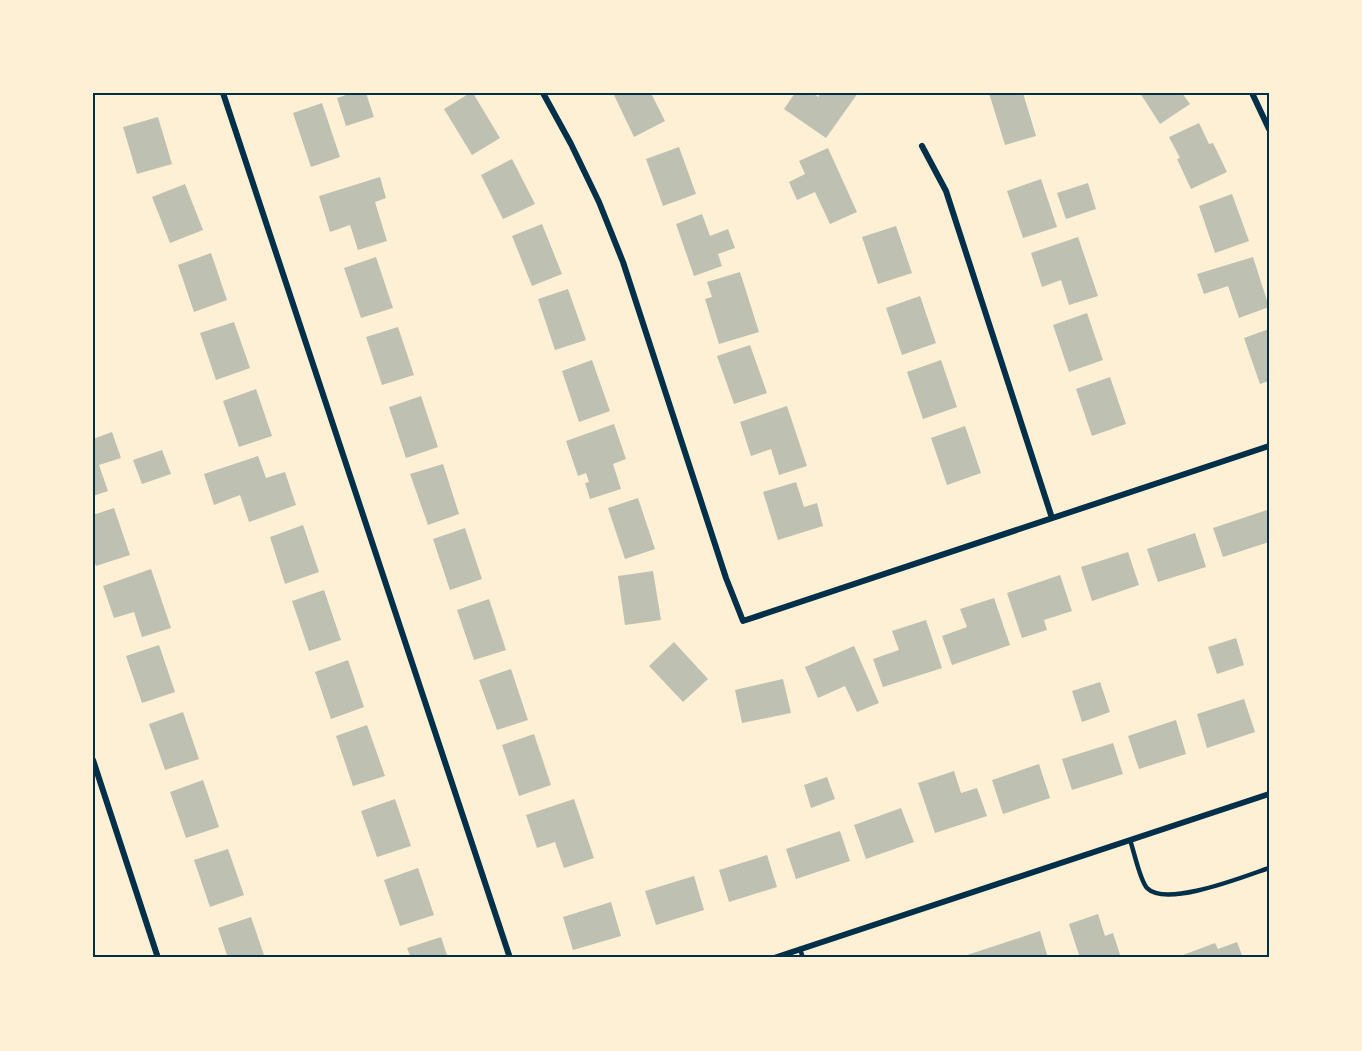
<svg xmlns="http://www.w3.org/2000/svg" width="1362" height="1051" font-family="'Source Sans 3',sans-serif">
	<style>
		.building { fill: #bec0b2 }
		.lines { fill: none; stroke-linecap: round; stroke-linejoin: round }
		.service { stroke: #003049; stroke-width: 4.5 }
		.minor { stroke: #003049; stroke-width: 6 }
		.neatline { fill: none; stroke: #003049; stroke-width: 2 }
	</style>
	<rect width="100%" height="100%" fill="#fdf0d5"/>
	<path class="building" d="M352,93H366L374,117L346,126L337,98Z
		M470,93H473L500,138L472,155L444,109Z
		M613,93H651L665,121L634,137Z
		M795,93H813L818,97L821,93H858L826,138L784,109Z
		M989,93H1023L1036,136L1005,145Z
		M1140,93H1182L1190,104L1160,124Z
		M322,103L340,157L311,167L293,113Z
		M158,117L172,164L137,174L123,127Z
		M1199,123L1209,144L1213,143L1227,172L1191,189L1177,159L1180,158L1169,137Z
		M679,147L696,194L663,206L646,159Z
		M828,148L857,212L830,224L815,192L797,200L789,182L805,174L799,161Z
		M512,159L535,204L503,219L481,175Z
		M380,177L386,198L375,202L387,241L358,250L350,225L330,232L319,196Z
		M1041,179L1057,227L1023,238L1007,191Z
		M1088,183L1096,209L1066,219L1057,193Z
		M185,184L203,230L170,243L152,197Z
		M1232,194L1249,241L1215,253L1199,206Z
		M702,214L710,236L728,229L735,248L718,254L722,266L694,276L676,224Z
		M542,224L562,274L532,286L512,236Z
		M896,226L912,273L878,284L862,237Z
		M1078,237L1098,296L1069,305L1061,280L1042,287L1031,253Z
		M211,253L227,300L194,312L178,265Z
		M376,257L393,308L361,318L344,268Z
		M1253,257L1269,307L1239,318L1228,286L1204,294L1197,274Z
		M740,272L759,332L719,344L705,299L712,297L707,282Z
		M568,289L586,340L555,350L538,299Z
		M920,296L936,343L902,355L886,308Z
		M1087,313L1103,360L1069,372L1053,325Z
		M234,322L250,368L216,380L200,333Z
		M398,327L414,375L382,385L366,337Z
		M1269,329V381L1260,384L1244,338Z
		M750,345L767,393L734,404L717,356Z
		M592,360L610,411L579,422L562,371Z
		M941,360L957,407L923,419L907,372Z
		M1110,377L1126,424L1092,436L1076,389Z
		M256,389L272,436L239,447L223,401Z
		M421,396L438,447L406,458L389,407Z
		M787,406L807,466L779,475L771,449L751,456L740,422Z
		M614,424L626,459L613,464L621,489L590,499L585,483L589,482L586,473L578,476L566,441Z
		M965,426L981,473L947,485L931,438Z
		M112,432L121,458L99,465L108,491L93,496V439Z
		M162,450L171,474L142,484L133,460Z
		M258,456L266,478L285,472L296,505L249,522L240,495L214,505L204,474Z
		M443,464L459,514L428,525L410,474Z
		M796,482L804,507L817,503L823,526L778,540L763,492Z
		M638,498L655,549L625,559L608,508Z
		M114,508L130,555L96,566L93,557V515Z
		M1267,510L1269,516V542L1223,557L1213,528Z
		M303,525L319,572L285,584L270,537Z
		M465,528L482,579L450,590L433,539Z
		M1195,533L1206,567L1158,582L1147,549Z
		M1128,552L1139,585L1092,601L1081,567Z
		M151,569L171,628L142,637L134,612L114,618L103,586Z
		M653,571L661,620L625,625L618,576Z
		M1060,575L1072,611L1044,620L1047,630L1022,638L1007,593Z
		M324,590L341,640L309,651L292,601Z
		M994,598L1010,645L952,665L942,636L967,627L960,609Z
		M489,599L506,650L474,660L457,610Z
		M926,620L942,668L883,687L873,659L899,650L892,631Z
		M1236,638L1244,665L1217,674L1208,647Z
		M674,642L708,679L683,702L649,666Z
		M159,645L175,692L142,703L126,656Z
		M854,646L879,703L857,712L845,686L818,698L805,667Z
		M348,660L364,707L331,719L315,672Z
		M511,669L528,720L497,730L479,680Z
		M783,679L791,713L742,723L735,690Z
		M1100,682L1110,712L1082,722L1072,691Z
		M1244,699L1255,732L1207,748L1197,714Z
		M183,712L199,759L165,770L149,724Z
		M1176,720L1186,754L1139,769L1128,736Z
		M367,725L385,776L353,786L336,736Z
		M534,734L551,785L519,796L502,745Z
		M1113,743L1123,774L1072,790L1062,759Z
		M1039,764L1050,798L1003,814L992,780Z
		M954,771L961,793L977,788L987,816L935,833L918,783Z
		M827,777L835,799L811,808L804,785Z
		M203,780L219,827L186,838L170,792Z
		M395,799L411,846L377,857L361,811Z
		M574,799L594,858L564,868L555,842L537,848L526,815Z
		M901,808L914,842L866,859L854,825Z
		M840,831L850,861L796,879L786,849Z
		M228,849L244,895L210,907L194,860Z
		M767,855L777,887L729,902L719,870Z
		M418,868L434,915L400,926L384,880Z
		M694,876L704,910L656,925L645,891Z
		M611,902L621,936L573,950L563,917Z
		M1098,914L1105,936L1113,933L1121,958H1080L1069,924Z
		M251,917L265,958H228L218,928Z
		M1040,931L1048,958H958Z
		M441,937L448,958H411L407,948Z
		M1237,942L1243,958H1175L1215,943L1218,949Z"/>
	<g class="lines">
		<path class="service" d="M1130,840C1134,851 1140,881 1147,888C1166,908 1245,876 1269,868
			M800,949L803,958"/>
		<path class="minor" d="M223,93L510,958
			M543,93L571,144L599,202L623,262L726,578L743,621L1269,446
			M1252,93L1269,129
			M922,146L946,191L1052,518
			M93,760L158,958
			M774,958L1269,794"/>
	</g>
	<rect width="1362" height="1051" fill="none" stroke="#fdf0d5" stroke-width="189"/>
	<rect x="94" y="94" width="1174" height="862" class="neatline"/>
</svg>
